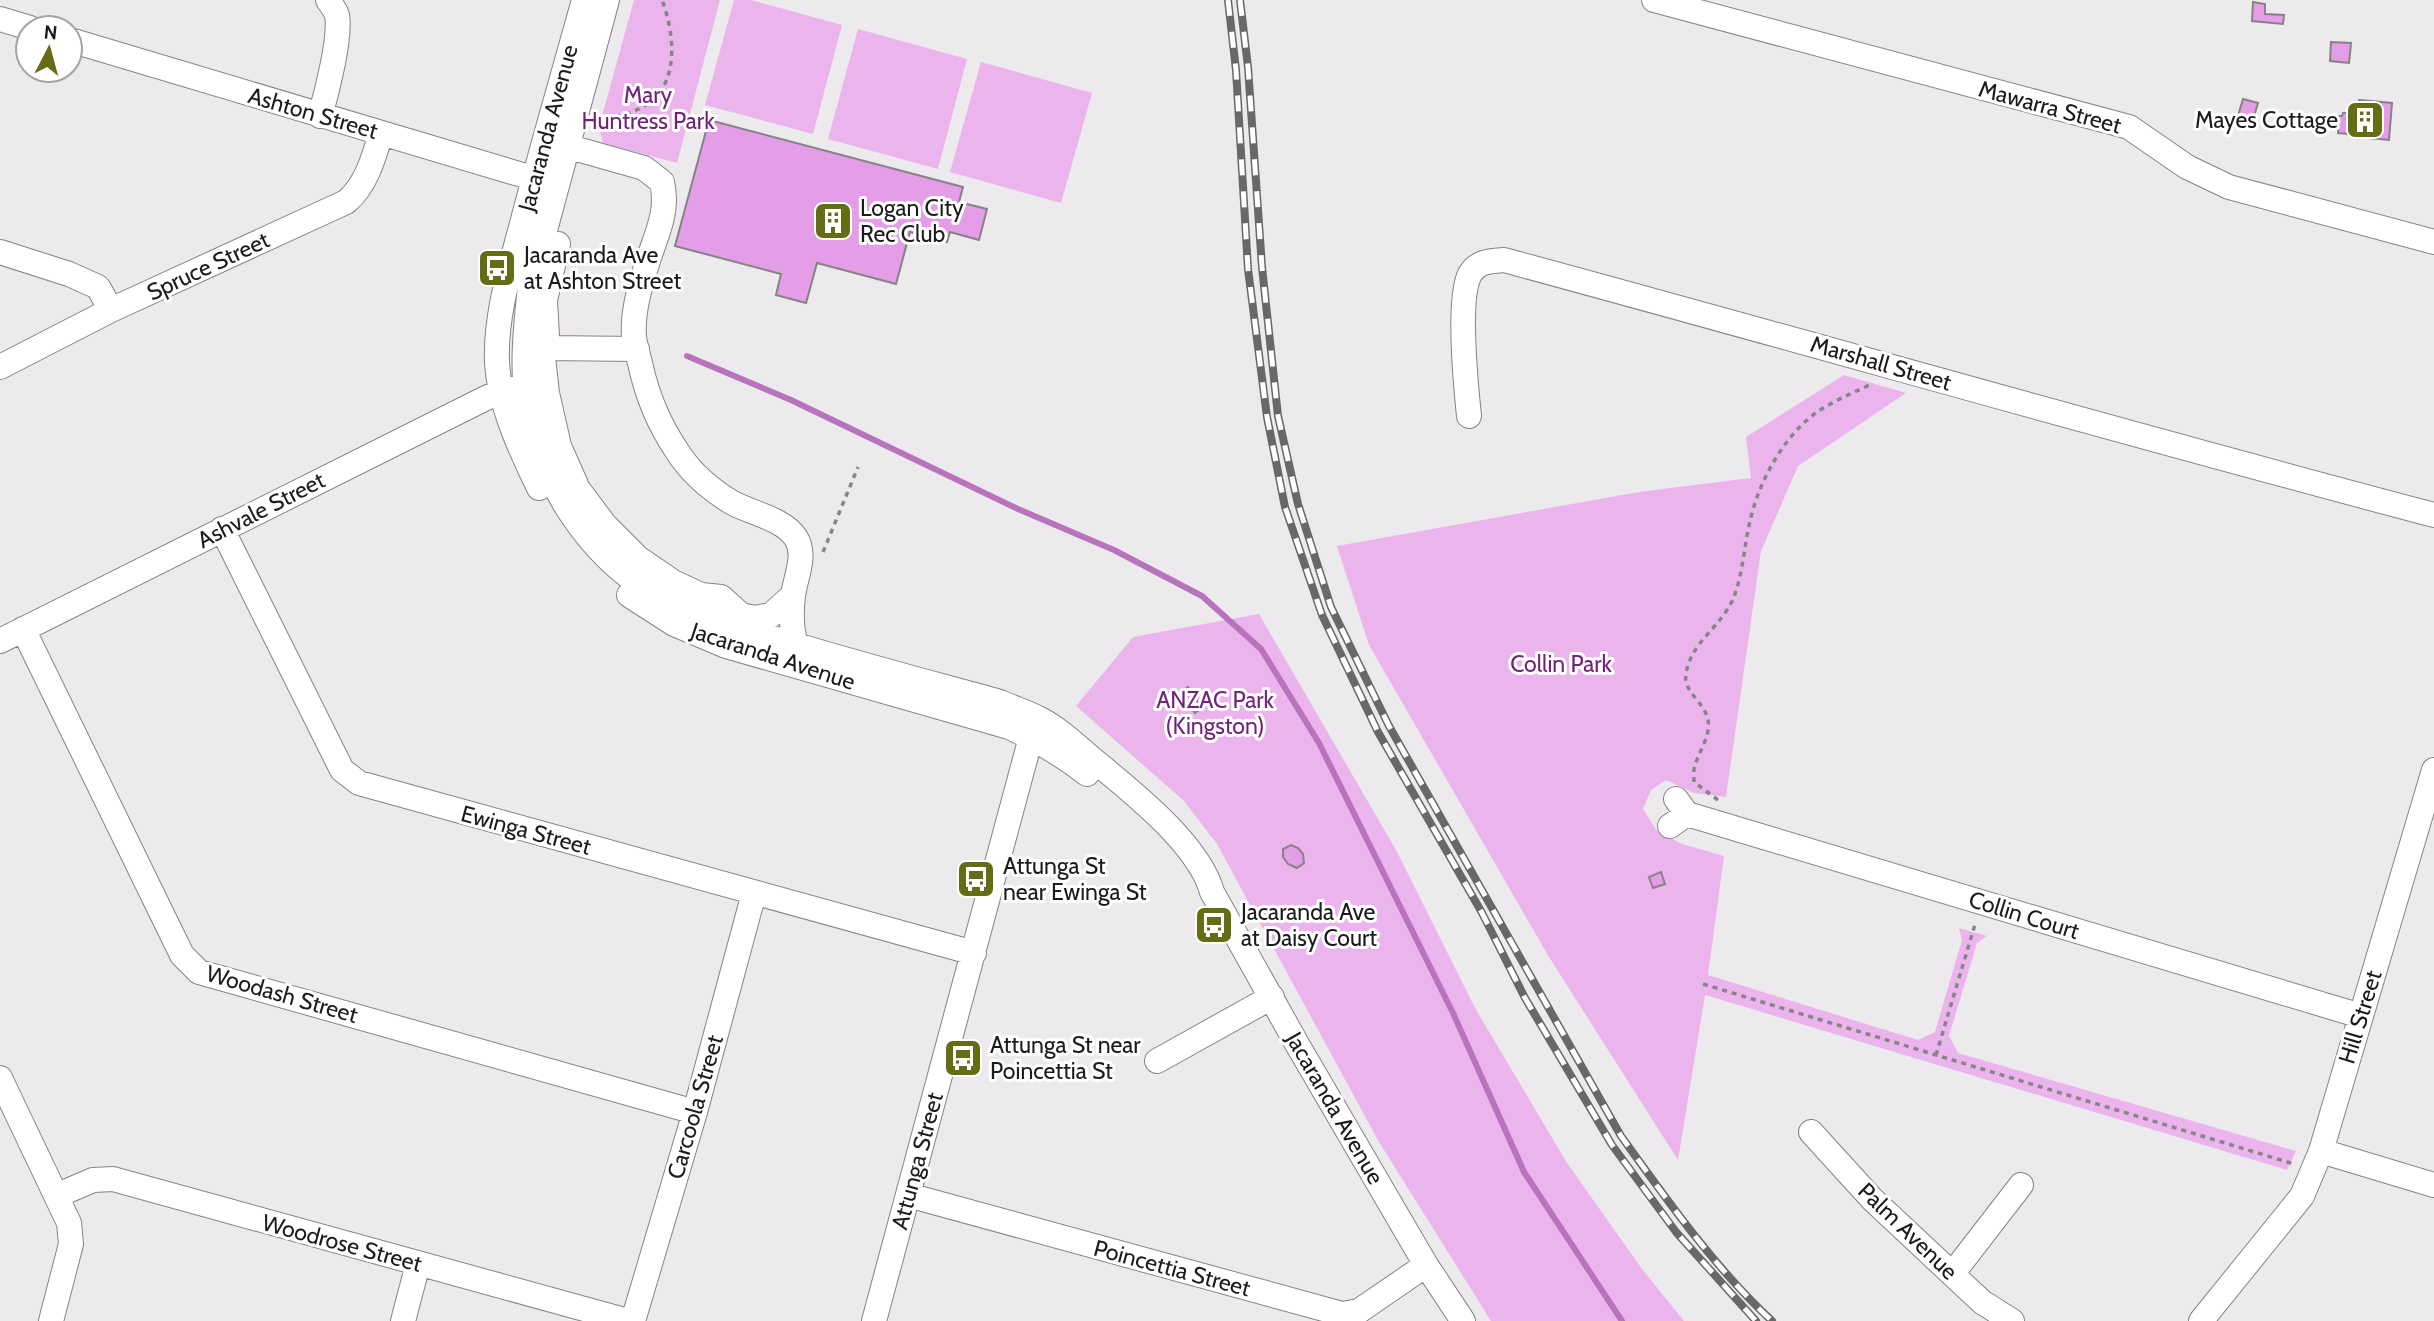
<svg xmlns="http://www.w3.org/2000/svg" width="2434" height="1321" font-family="Cabin,sans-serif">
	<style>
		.green { fill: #ebb4ed }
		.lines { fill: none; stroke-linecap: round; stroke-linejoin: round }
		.stream { stroke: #b874bb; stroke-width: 6 }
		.building { fill: #e49ee7; stroke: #858385; stroke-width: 2 }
		.minor-casing { stroke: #868386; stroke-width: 26 }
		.path { stroke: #878587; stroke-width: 3.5; stroke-dasharray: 5 5; stroke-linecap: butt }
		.minor { stroke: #fff; stroke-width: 24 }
		.rail-casing { stroke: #696869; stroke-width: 8 }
		.rail { stroke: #fff; stroke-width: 5; stroke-dasharray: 16; stroke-linecap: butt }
		.labels { text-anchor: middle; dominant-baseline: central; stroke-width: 6; stroke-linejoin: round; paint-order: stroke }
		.park-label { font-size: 23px; fill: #742279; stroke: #fff }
		.street-label { font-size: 23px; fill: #1b1b1b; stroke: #fff }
		.poi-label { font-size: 23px; fill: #1b1b1b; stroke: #fff; text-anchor: start }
	</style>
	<rect width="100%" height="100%" fill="#edeaed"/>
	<path class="green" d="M634,0H720L677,163L603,143L599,127Z
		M734,0H751L842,25L813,134L705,105Z
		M858,29L967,59L938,169L828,139Z
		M981,62L1092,93L1061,203L950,172Z
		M1844,375L1906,393L1798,466L1761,551L1726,797L1694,793L1666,780L1651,790L1643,809L1657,831L1682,844L1724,856L1708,975L1918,1040L1935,1032L1962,940L1959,928L1987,936L1977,943L1949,1036L1958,1053L2296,1151L2287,1170L1705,995L1678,1160L1549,957L1369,645L1337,546L1639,492L1751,478L1746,437Z
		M1259,614L1396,850L1475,1008L1567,1163L1642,1269L1684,1321H1491L1379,1142L1217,844L1184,801L1076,706L1133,637Z"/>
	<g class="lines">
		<path class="stream" d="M687,356L791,400L1018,509L1114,550L1202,596L1261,649L1319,743L1453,1013L1524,1172L1622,1321"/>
	</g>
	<path class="building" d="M2253,2L2265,4V14L2284,15L2283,24L2252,21Z
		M2331,42L2351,43L2349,63L2330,61Z
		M2243,99L2258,103L2252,123L2237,119Z
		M2359,100L2392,103L2389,140L2358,137L2359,124L2350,123L2349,134L2338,133L2339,116H2342L2343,113H2348L2347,117L2349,115H2358Z
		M709,120L963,187L959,202L987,209L979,240L950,232L947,242L910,232L896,284L817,263L806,303L776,295L781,274L675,246Z
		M1188,687L1202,708L1195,713L1181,692Z
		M1291,845L1298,848L1303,854L1304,863L1297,868L1288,864L1283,857V849Z
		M1661,872L1665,884L1653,888L1649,877Z"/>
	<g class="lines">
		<defs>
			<path id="minor" d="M607,0L530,286C526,325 521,368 528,407C542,482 586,552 651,592C684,612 724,622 760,634C839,659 920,680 1000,702C1013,708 1027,712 1040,719C1059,729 1075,744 1091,758C1130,790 1199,844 1212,892L1297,1044L1426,1265L1463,1321
				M1654,0L2129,127L2187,167L2229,187L2434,242
				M0,19L30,28
				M70,40L549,183
				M320,116C327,92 341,37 337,15C335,9 331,5 328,0
				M552,142L644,168L662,182C669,213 656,234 647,264C640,286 632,313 634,337C635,345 638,355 640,363C647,396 658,423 677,451C690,472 710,489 731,502C750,513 783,518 796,538C807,557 795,577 793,596C791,612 790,645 804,656
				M558,244L545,300L547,337L543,358L547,393L559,446L578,489L605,525L638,558L673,582L701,595L721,597L741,615L754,618L771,615L793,595
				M0,252L69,274L98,287L111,310
				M545,348L637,349
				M0,367L111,310L346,202C366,186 374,157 381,133
				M1469,416C1466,387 1457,298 1470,274C1478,261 1490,261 1504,260C1814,344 2123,433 2434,515
				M539,488C521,451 499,404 497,362C495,313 512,263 524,216C543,144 564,72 584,0
				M222,529L342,770L359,783L974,953
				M629,595L674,624L726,646L1009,727C1037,740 1063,755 1087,774
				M23,629L182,955L199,972L695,1112
				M0,641L486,398L502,391L518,388
				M1687,814L2361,1016
				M1670,826L1687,814L1676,799
				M1157,1061L1272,997
				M0,1078L69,1223L71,1244L51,1321
				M1811,1132L1872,1199L1982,1302L2012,1321
				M2321,1151L2434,1185
				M58,1195L93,1180L113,1179L628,1321
				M908,1195L1342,1314L1359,1311L1426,1265
				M1953,1273L2021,1185
				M403,1321L418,1264
				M633,1321L695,1112L754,893
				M874,1321L1031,737L1038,725
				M2201,1321L2302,1196L2321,1151L2434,770"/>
		</defs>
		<use href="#minor" class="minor-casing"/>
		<path class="path" d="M596,119C614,117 634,114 649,103C680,80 674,32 662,0
			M823,552L858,467
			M1718,800L1694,782C1694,777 1693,771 1695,766C1699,750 1713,734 1707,716C1702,701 1683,691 1686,674C1690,643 1721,627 1733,599C1743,575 1744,546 1750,521C1759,481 1785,433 1820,410C1836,400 1854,392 1872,384
			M1703,984L2294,1164
			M1936,1055L1976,921"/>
		<use href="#minor" class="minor"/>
		<defs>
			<path id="rail" d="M1228,0L1236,70L1248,269L1267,417L1285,507L1322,615L1378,732L1481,911L1525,998L1612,1145L1676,1232L1756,1321
				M1240,0L1248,67L1262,267L1278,416L1298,504L1331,607L1389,726L1621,1136C1667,1200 1714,1267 1772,1321"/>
		</defs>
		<use href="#rail" class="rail-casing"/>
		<use href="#rail" class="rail"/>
	</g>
	<defs>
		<symbol id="building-square" viewBox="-11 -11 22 22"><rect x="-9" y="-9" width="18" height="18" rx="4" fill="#646d13" stroke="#fff"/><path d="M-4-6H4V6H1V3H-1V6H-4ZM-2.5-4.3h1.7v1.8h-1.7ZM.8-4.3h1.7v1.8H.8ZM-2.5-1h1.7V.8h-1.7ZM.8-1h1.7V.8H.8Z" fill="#fff"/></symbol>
		<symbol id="bus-square" viewBox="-11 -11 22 22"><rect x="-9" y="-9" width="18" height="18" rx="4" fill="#646d13" stroke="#fff"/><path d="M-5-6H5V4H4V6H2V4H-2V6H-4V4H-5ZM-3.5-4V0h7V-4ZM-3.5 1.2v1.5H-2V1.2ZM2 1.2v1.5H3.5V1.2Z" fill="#fff"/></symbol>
	</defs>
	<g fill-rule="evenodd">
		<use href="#building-square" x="2343" y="98" width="44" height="44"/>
		<use href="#building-square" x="811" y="199" width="44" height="44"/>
		<use href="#bus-square" x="475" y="246" width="44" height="44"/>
		<use href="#bus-square" x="954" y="857" width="44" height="44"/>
		<use href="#bus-square" x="1192" y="903" width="44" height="44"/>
		<use href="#bus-square" x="941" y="1036" width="44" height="44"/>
	</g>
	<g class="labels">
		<g class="park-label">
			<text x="648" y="95">Mary<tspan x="648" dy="26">Huntress Park</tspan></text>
			<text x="1561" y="664">Collin Park</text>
			<text x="1215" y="700">ANZAC Park<tspan x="1215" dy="26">(Kingston)</tspan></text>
		</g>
		<g class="street-label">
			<text transform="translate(2050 107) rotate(15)">Mawarra Street</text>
			<text transform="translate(313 113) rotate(16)">Ashton Street</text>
			<text transform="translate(548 128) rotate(-75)">Jacaranda Avenue</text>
			<text transform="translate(208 266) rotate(-25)">Spruce Street</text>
			<text transform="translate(1881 363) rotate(16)">Marshall Street</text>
			<text transform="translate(261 510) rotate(-27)">Ashvale Street</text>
			<text transform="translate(773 656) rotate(18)">Jacaranda Avenue</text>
			<text transform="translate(526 830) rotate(15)">Ewinga Street</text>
			<text transform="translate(2024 915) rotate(17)">Collin Court</text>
			<text transform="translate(282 994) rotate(16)">Woodash Street</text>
			<text transform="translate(2360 1017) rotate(-73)">Hill Street</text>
			<text transform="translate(695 1107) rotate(-74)">Carcoola Street</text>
			<text transform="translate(1335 1108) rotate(60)">Jacaranda Avenue</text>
			<text transform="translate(917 1161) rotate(-75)">Attunga Street</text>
			<text transform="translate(1908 1231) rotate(44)">Palm Avenue</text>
			<text transform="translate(342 1243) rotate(15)">Woodrose Street</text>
			<text transform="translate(1172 1268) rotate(15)">Poincettia Street</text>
		</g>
		<g class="poi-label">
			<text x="2338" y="120" text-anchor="end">Mayes Cottage</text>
			<text x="860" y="208">Logan City<tspan x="860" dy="26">Rec Club</tspan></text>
			<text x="524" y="255">Jacaranda Ave<tspan x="524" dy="26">at Ashton Street</tspan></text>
			<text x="1003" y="866">Attunga St<tspan x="1003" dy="26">near Ewinga St</tspan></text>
			<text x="1241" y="912">Jacaranda Ave<tspan x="1241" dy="26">at Daisy Court</tspan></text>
			<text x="990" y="1045">Attunga St near<tspan x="990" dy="26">Poincettia St</tspan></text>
		</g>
	</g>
	<g transform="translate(49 49) rotate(6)"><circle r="33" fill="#ffffff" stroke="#a4a4a4" stroke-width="2"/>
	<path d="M0-5L12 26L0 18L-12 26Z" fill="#646d13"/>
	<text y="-10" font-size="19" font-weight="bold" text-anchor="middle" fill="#1b1b1b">N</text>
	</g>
</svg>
